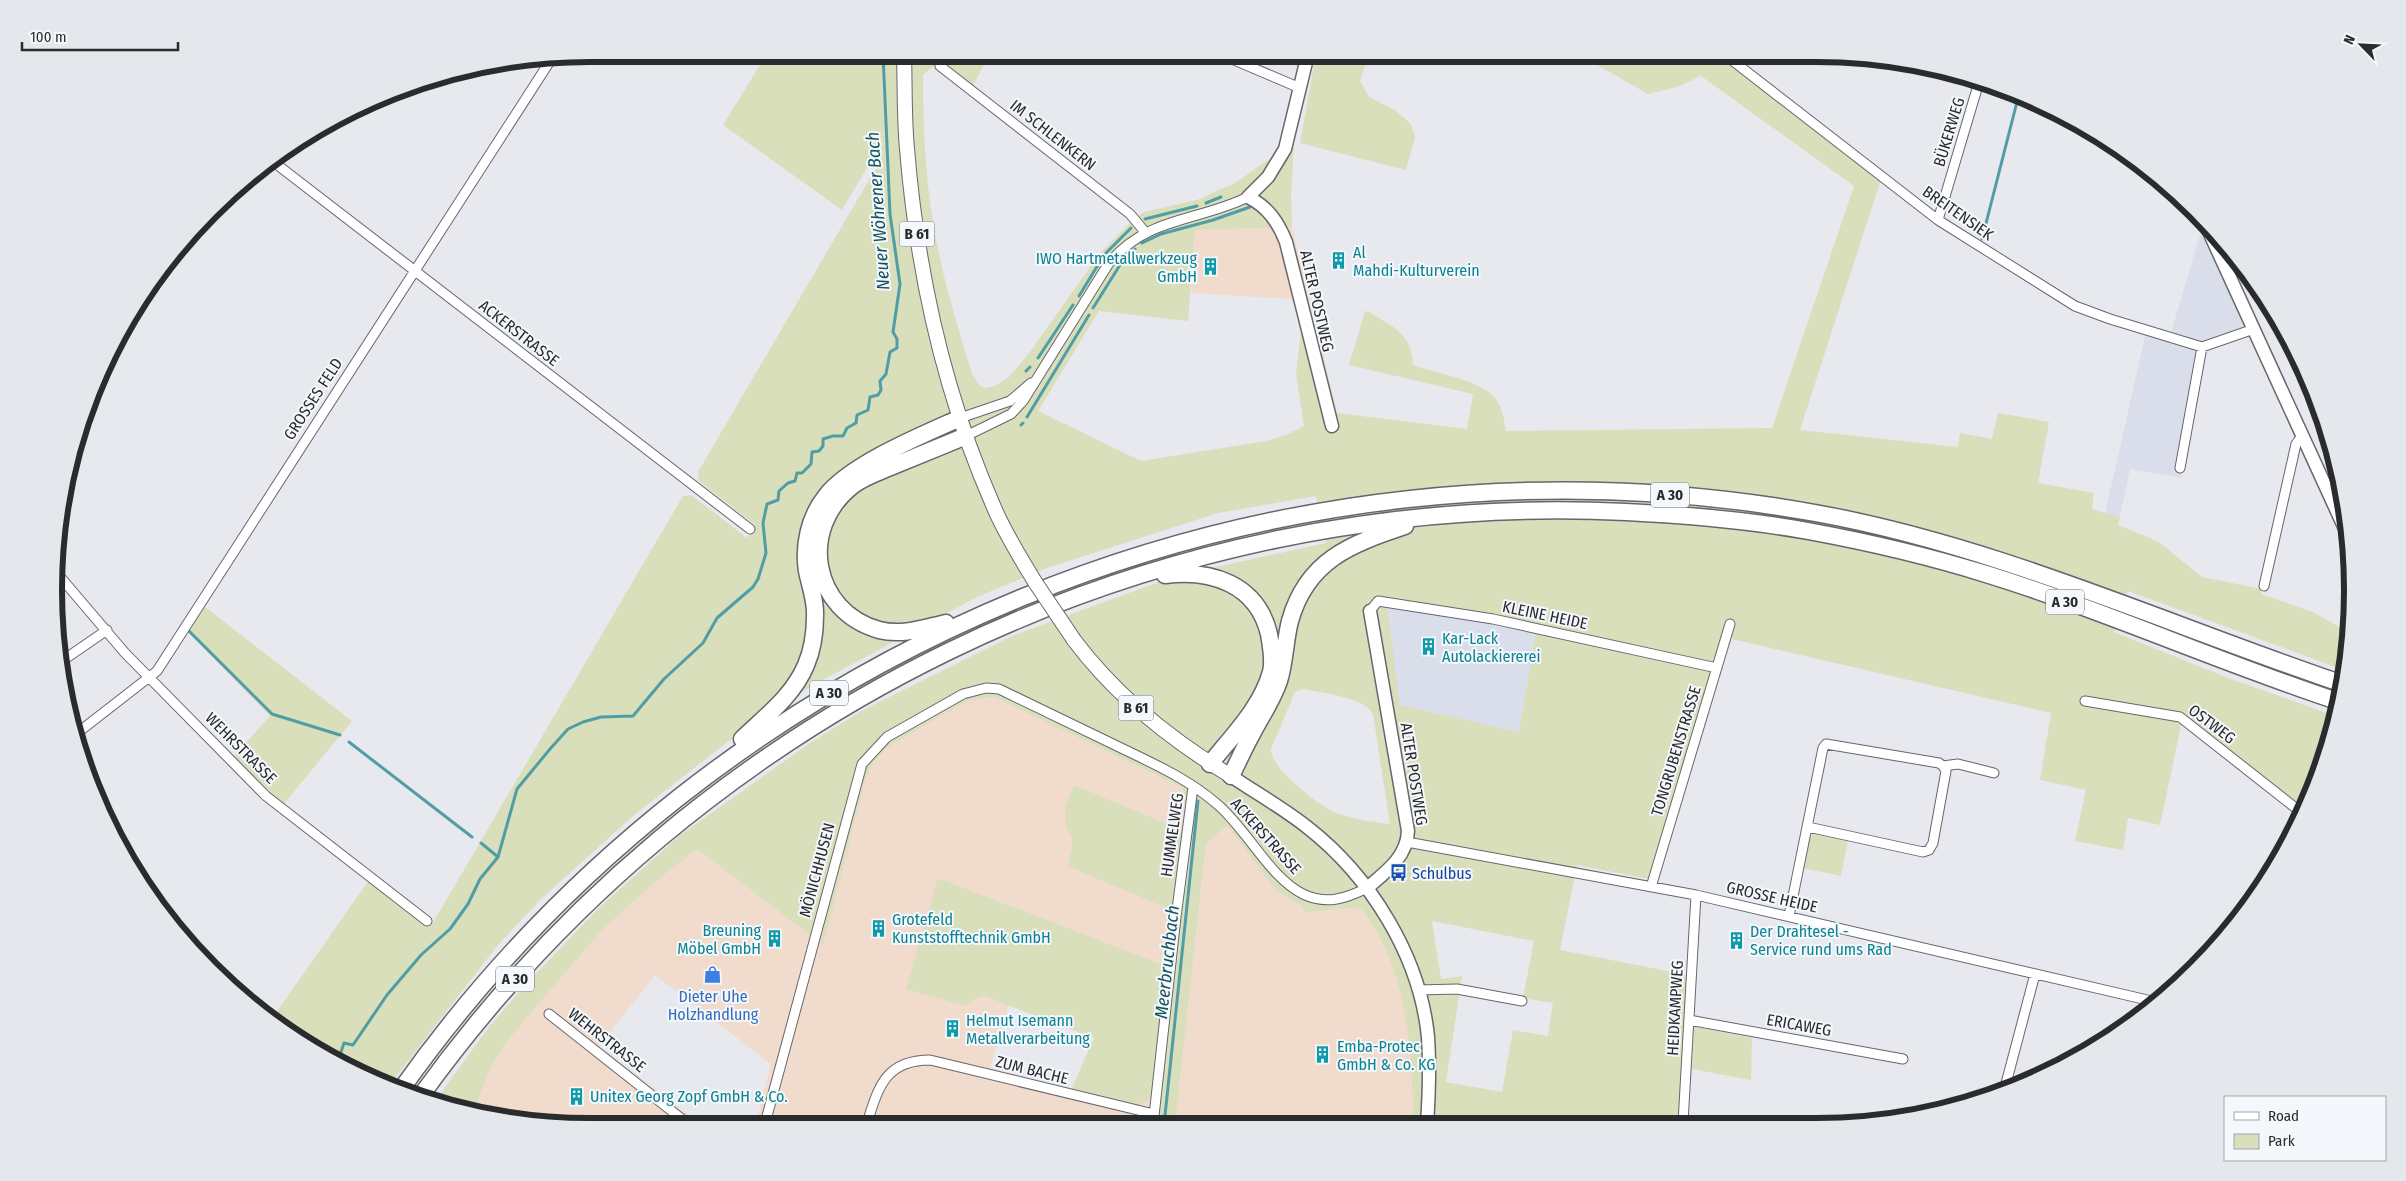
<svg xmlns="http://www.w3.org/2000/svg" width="2406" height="1181" font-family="'Fira Sans Condensed',sans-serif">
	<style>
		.built { fill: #d9deea }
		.industrial { fill: #f0dbcd }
		.green { fill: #d9debb; fill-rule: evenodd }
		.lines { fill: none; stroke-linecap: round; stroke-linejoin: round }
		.stream { stroke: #519da6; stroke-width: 3 }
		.street-casing { stroke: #65676c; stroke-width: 11 }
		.secondary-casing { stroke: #65676c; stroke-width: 15 }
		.primary-casing { stroke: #65676c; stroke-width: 16 }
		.highway-casing { stroke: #65676c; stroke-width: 19 }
		.street { stroke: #fff; stroke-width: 9 }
		.secondary { stroke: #fff; stroke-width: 12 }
		.primary { stroke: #fff; stroke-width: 14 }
		.highway { stroke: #fff; stroke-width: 16 }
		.primary-bridge-casing { stroke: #65676c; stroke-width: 16; stroke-linecap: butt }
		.primary-bridge { stroke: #fff; stroke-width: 14 }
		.labels { text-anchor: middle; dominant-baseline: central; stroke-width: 4; stroke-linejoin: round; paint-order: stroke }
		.shield { fill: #f4f7fc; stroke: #67686b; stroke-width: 1 }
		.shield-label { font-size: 15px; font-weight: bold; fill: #2a2b2d }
		.street-label { font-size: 16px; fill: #2a2b2d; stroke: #f4f7fc }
		.culture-label { font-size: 16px; fill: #0d838f; stroke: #f4f7fc; text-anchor: start }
		.transit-label { font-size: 16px; fill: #164399; stroke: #f4f7fc; text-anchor: start }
		.shop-label { font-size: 16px; fill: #366cbe; stroke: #f4f7fc }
		.water-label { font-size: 18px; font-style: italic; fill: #13545c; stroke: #f4f7fc }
		.rim { fill: none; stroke: #2a2b2d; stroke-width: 6 }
	</style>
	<rect width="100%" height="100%" fill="#e7e9ef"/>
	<path class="built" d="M2203,224L2252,328L2202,346L2170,336Z
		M2146,332L2205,349L2181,478L2130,469L2120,517L2105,514Z
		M1385,599L1461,609L1537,625L1519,732L1400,705Z"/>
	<path class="industrial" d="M1292,227L1310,300L1191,293L1195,230Z
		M994,697L1181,787L1186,796L1182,830L1074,785L1065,824L1072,839V849L1067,866L1171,910L1166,966L938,878L971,1001L984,996L1009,1005L990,1067L1071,1090L1152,1096L1150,1125L755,1127L771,1064L655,975L599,1046L705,1127H590L486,1117L473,1113L490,1069L506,1043L530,1014L602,930L655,882L697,849L822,944L865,780L873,763L886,748L967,701Z
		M1229,826L1275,889L1302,906L1304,912L1351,908L1363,910L1375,928L1395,972L1408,1022L1412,1064L1413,1124L1175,1125L1206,843Z"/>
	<path class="green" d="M767,54H990L970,91L936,65L923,74C923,124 925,173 933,222C941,274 957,324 972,374L979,385L984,388L995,386L1009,377L1030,352L1100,253L1134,219L1144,212L1197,200L1237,182L1294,141L1291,194L1292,227L1195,230L1188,321L1099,311L1038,411L1141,461L1266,441L1286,435L1304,426L1296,374L1301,332L1318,334L1337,413L1467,429L1473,394L1349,365L1365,311C1371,312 1376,316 1382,320C1401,330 1413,343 1413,365C1436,373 1474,379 1492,395C1502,404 1504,419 1506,431L1772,428L1854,186L1701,76L1677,87L1648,94L1578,54H1609L1617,59L1622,54H1718L1881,179L1800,430L1958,447L1960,433L1992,439L1998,413L2049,422L2038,483L2094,493L2092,509L2120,517L2118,525L2159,542L2202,577L2262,589L2261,594L2313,612L2348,632L2344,670L2128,591L2114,632L2228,678L2336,716L2311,796L2301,815L2182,721L2160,825L2128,818L2123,850L2075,841L2086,790L2040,780L2051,713L1723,637L1649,879L1577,865L1560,950L1688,975L1679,1123L1413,1124C1412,1046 1409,977 1363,910L1351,908L1304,912L1302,906L1275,889L1228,826L1206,843L1175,1125H1150L1152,1097L1139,1105L1071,1090L1094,1038L984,996L971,1001L966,1006L906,989L938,878L1166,966L1171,910L1067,866L1072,849V839L1065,824V807L1074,785L1182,830L1186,796L1181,787L994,697L967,701L886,748L873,763L865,780L823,945L697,849L655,882L602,930L530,1014L506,1043L490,1069L473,1113L435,1101L489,1027L527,983L599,908L679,836L810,743L865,709L1012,636L1175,576L1326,543L1316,496L1218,513L1047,568L979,596L817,683L753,722L634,815L542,898L497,946L388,1087L385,1086L293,1037L271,1020L369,880L429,926L434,921L683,496L691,495L747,538L755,525L699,481L698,472L876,168L869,164L842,210L723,125ZM1386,599L1461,609L1537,625L1519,732L1400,705ZM1303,689C1321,693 1365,697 1373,714L1390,824C1374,822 1349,819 1334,812C1317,804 1270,768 1271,749L1295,692ZM1432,921L1534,941L1523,998L1553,1003L1548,1036L1513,1030L1502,1092L1446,1082L1462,976L1441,979Z
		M1316,54H1369L1360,81L1369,97L1395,110L1411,124L1415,138L1406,170L1300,143Z
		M205,607L352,721L283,805L233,757L270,716L188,632Z
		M1815,833L1848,840L1841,876L1803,868L1809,838Z
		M1694,1027L1752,1038L1751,1080L1692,1069Z"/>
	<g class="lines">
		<path class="stream" d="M1206,203L1221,197
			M1145,219L1197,206
			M1982,239L2019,94
			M1142,243L1161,234L1213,220L1250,207
			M1079,296L1104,255L1131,228
			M1093,308L1120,265L1135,249
			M1038,358L1073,305
			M1026,371L1030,367
			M1027,417L1089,315
			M1021,425L1023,423
			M189,631L272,714L340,735
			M349,742L472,837
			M481,843L498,857
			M338,1061L344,1043L353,1045L387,995L421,955L450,929L468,904L480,879L498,857L517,789L550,749L568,729L583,722L601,717L633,716L664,679L703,643L717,618L753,587L758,579L766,553L763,523L767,504L778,500L779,491L788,483L795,481L797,473H802L811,464L812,452L819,451L823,446V439L833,436H843L847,428L856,423L857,415L868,410L870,397L878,395L881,390L880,381L886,374L890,352L897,348V339L893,332L900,284L890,214L883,54
			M1164,1125L1198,801"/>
		<defs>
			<path id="street" d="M1220,54L1300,88
				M1724,54L1938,220L2075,306L2110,319L2202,347L2254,329
				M940,66L1130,214L1145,232
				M271,160L750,529
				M1938,220L1979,82
				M960,418L1010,401L1031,383
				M966,436L1011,414L1023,401L1109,263C1148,216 1197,222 1248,197
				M2180,468L2202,347
				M56,572L125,653L266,796L427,921
				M2264,586L2296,444L2302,436
				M1370,611L1378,601L1493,619L1717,668
				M59,663L107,630
				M2085,701L2180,717L2302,813
				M76,734L157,671L552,58
				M1808,827L1923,852L1929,850L1933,843L1946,771L1943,766
				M1407,842L1696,895L2156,1002
				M1651,887L1730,624
				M1789,916L1823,748L1826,744L1939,763L1943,766L1958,764L1994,773
				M1418,990L1457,989L1522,1001
				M549,1014L692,1127
				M1689,1020L1903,1059
				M2004,1091L2035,974
				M1683,1123L1696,895
				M1153,1125L1176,917L1193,787
				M866,1126C878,1089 884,1060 930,1060L1154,1114
				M764,1127L862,764L887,737L963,694L986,688L999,689C1038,708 1077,727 1115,745C1150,762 1187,778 1217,804C1246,828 1270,878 1303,894C1326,905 1345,899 1367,888"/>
			<path id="secondary" d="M1308,54L1285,149L1268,177L1248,197C1268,207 1278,222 1286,242L1332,426
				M2205,223L2346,531
				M1231,776C1256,793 1283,808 1307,827C1370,876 1420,956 1428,1037C1430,1066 1429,1095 1427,1124
				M1367,888C1386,872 1407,857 1408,831L1370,611"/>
			<path id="primary" d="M904,54C905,85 904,117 907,149C917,270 944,393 993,505C1004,532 1020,557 1035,582
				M1074,640C1116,696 1171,740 1231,776"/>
			<path id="highway" d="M1165,575C1211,569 1257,584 1269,634C1271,646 1274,661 1271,672C1261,708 1232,736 1210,764
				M946,623C924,628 902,636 879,630C812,611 798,529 852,486C863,477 879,472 893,466C917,456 942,446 966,436
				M742,739C766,716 793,696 806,665C812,651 815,632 815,616C816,601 810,586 807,571C803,546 809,517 826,496C851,464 922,435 960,418
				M1231,776C1238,762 1245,746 1253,732C1262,715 1273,699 1279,681C1285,662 1285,640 1290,621C1307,560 1351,544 1405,526
				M400,1091C717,642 1274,415 1815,513C1998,546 2168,625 2343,684
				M420,1097C697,711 1152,489 1626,512C1687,515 1748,520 1808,531C1868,542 1928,556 1986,574C2106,611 2221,663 2340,702"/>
		</defs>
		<use href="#street" class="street-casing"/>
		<use href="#secondary" class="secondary-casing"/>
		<use href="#primary" class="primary-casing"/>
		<use href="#highway" class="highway-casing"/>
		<use href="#street" class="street"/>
		<use href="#secondary" class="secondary"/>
		<use href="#primary" class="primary"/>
		<use href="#highway" class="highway"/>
		<defs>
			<path id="primary-bridge" d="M1035,582L1074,640"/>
		</defs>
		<use href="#primary-bridge" class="primary-bridge-casing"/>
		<use href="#primary-bridge" class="primary-bridge"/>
	</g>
	<defs>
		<symbol id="building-bare" viewBox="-9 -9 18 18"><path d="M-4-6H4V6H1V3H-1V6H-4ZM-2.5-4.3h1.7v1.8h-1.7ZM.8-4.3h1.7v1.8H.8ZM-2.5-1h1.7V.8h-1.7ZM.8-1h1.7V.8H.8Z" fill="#0f9aa8" stroke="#f4f7fc" stroke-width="2.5" paint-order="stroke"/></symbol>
		<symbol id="bus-bare" viewBox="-9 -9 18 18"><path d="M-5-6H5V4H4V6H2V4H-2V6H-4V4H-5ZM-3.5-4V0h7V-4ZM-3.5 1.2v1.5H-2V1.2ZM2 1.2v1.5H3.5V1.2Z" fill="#1a4fb4" stroke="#f4f7fc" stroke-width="2.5" paint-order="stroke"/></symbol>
		<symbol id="shop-bare" viewBox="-9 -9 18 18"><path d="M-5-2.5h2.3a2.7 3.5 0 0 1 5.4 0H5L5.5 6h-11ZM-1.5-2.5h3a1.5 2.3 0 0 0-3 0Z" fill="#3f7fe0" stroke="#f4f7fc" stroke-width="2.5" paint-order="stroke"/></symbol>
	</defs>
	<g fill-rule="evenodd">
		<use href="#building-bare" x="1326" y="248" width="25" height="25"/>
		<use href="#building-bare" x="1198" y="254" width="25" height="25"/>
		<use href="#building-bare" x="1416" y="634" width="25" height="25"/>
		<use href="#bus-bare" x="1386" y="860" width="25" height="25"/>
		<use href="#building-bare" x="866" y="916" width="25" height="25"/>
		<use href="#building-bare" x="762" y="926" width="25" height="25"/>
		<use href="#building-bare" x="1724" y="928" width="25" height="25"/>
		<use href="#shop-bare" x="700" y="962" width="25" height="25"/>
		<use href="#building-bare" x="940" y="1016" width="25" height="25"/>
		<use href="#building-bare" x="1310" y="1042" width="25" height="25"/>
		<use href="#building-bare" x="564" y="1084" width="25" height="25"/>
	</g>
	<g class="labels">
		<g class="shield">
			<rect x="899.5" y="221.5" width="35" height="25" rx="4"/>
			<rect x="1651" y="482.5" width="38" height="25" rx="4"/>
			<rect x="2046" y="589.5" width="38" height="25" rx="4"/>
			<rect x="810" y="680.5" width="38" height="25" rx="4"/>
			<rect x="1118.5" y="695.5" width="35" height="25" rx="4"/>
			<rect x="496" y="966.5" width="38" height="25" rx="4"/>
		</g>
		<g class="shield-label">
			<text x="917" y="234">B 61</text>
			<text x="1670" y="495">A 30</text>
			<text x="2065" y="602">A 30</text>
			<text x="829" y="693">A 30</text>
			<text x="1136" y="708">B 61</text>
			<text x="515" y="979">A 30</text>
		</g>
		<g class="street-label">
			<text transform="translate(1949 132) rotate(-73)">BÜKERWEG</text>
			<text transform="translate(1053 135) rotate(38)">IM SCHLENKERN</text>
			<text transform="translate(1958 213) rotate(35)">BREITENSIEK</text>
			<text transform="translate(1317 301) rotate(77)">ALTER POSTWEG</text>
			<text transform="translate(519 333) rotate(38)">ACKERSTRASSE</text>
			<text transform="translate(313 399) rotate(-57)">GROSSES FELD</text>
			<text transform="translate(1545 615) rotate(12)">KLEINE HEIDE</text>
			<text transform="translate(2212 724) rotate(37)">OSTWEG</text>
			<text transform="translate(241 748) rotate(45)">WEHRSTRASSE</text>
			<text transform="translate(1676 751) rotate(-73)">TONGRUBENSTRASSE</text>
			<text transform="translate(1414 774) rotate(81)">ALTER POSTWEG</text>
			<text transform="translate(1172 835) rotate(-82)">HUMMELWEG</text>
			<text transform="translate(1266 836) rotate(48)">ACKERSTRASSE</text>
			<text transform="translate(817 870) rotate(-75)">MÖNICHHUSEN</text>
			<text transform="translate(1772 897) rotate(13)">GROSSE HEIDE</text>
			<text transform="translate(1675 1008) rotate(-87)">HEIDKAMPWEG</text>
			<text transform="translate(1799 1025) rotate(10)">ERICAWEG</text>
			<text transform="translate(607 1040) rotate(38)">WEHRSTRASSE</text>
			<text transform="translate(1032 1070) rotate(14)">ZUM BACHE</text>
		</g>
		<g class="culture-label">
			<text x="1353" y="252">Al<tspan x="1353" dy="18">Mahdi-Kulturverein</tspan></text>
			<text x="1197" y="258" text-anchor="end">IWO Hartmetallwerkzeug<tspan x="1197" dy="18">GmbH</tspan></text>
			<text x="1442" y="638">Kar-Lack<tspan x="1442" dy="18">Autolackiererei</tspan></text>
			<text x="892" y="919">Grotefeld<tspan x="892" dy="18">Kunststofftechnik GmbH</tspan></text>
			<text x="761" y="930" text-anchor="end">Breuning<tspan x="761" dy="18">Möbel GmbH</tspan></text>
			<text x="1750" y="931">Der Drahtesel -<tspan x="1750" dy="18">Service rund ums Rad</tspan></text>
			<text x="966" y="1020">Helmut Isemann<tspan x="966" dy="18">Metallverarbeitung</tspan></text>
			<text x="1337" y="1046">Emba-Protec<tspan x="1337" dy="18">GmbH &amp; Co. KG</tspan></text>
			<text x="590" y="1096">Unitex Georg Zopf GmbH &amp; Co.</text>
		</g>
		<g class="transit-label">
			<text x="1412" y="873">Schulbus</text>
		</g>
		<g class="shop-label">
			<text x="713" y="996">Dieter Uhe<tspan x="713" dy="18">Holzhandlung</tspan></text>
		</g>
		<g class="water-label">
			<text transform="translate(878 211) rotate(-94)">Neuer Wöhrener Bach</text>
			<text transform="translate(1167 962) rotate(-84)">Meerbruchbach</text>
		</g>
	</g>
	<path d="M0 0H2406V1181H0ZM590 62H1816A528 528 0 0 1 2344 590V590A528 528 0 0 1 1816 1118H590A528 528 0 0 1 62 590V590A528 528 0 0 1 590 62Z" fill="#e4e7eb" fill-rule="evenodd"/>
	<path class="rim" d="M590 62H1816A528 528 0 0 1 2344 590V590A528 528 0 0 1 1816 1118H590A528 528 0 0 1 62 590V590A528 528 0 0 1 590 62Z"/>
	<rect x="2224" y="1096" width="162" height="65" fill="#f4f7fc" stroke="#a3a5a9"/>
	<rect x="2234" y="1112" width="25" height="8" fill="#ffffff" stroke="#a3a5a9"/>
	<text x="2268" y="1121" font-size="15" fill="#2a2b2d">Road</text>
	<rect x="2234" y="1134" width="25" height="15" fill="#d9debb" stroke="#a3a5a9"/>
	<text x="2268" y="1146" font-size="15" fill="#2a2b2d">Park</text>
	<g transform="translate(2361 45) rotate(294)" stroke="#f4f7fc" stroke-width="4" paint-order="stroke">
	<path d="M0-4L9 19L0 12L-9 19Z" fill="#2a2b2d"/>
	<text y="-8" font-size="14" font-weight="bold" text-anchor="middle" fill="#2a2b2d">N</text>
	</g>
	<path d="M22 42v8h156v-8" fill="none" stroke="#2a2b2d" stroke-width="2.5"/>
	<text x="30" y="42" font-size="15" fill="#2a2b2d" stroke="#f4f7fc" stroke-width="4" paint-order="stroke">100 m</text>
</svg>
